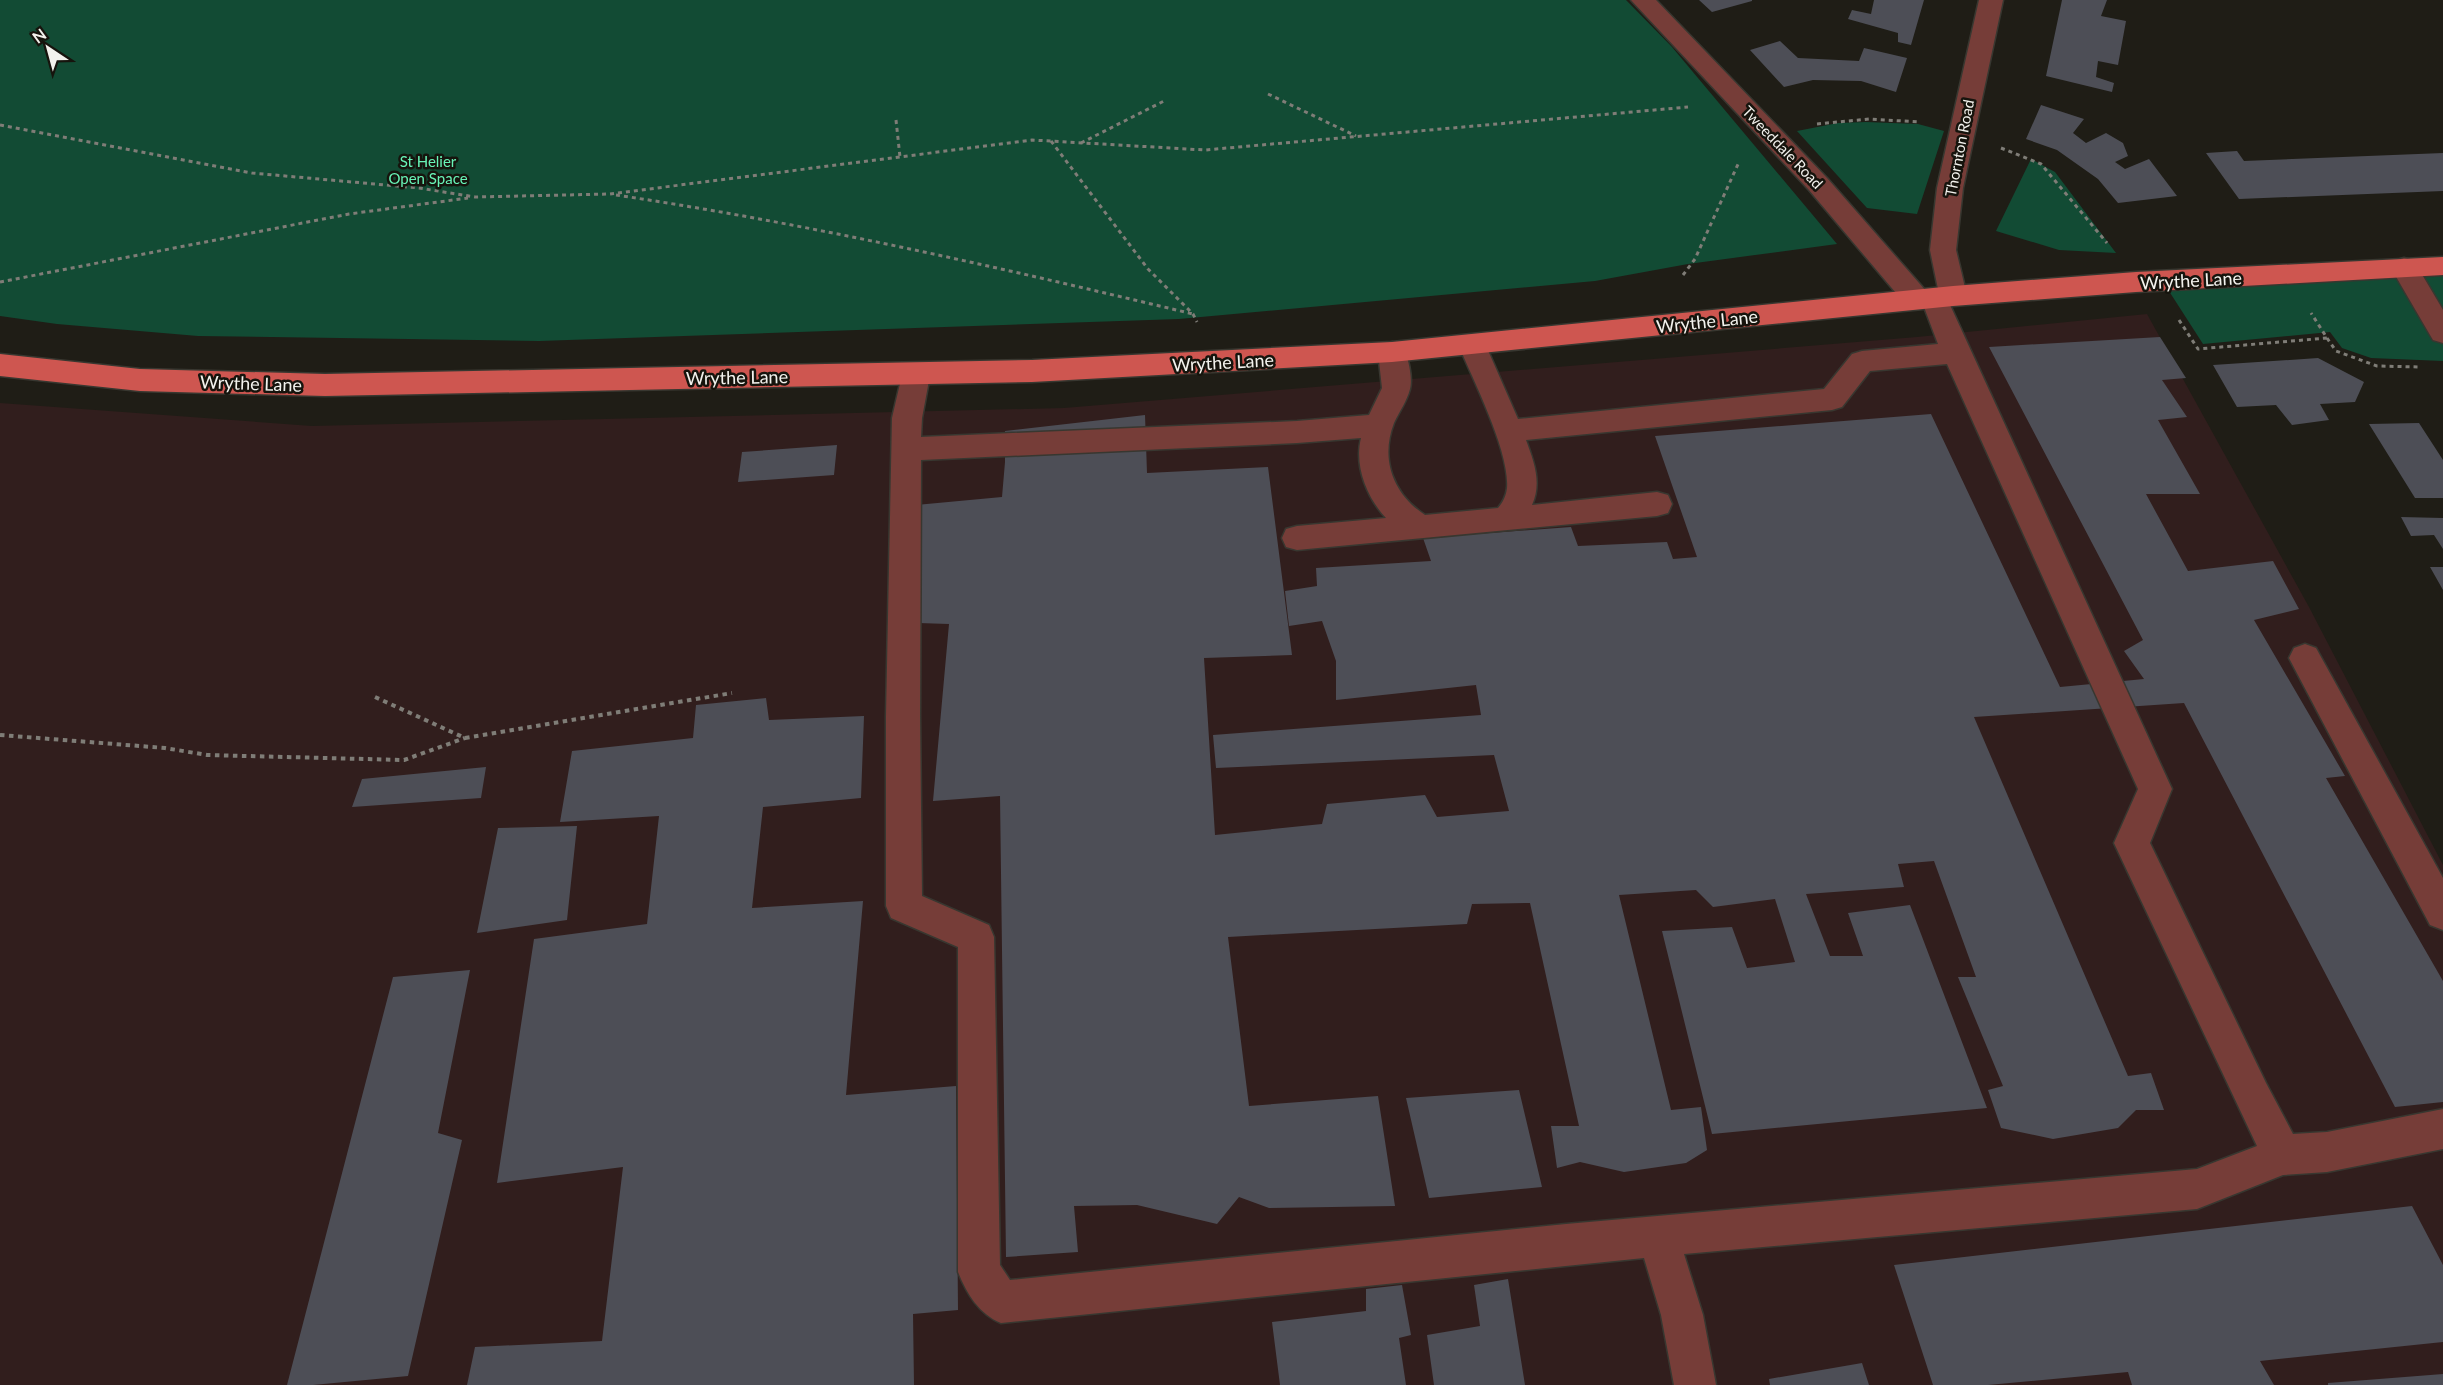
<svg xmlns="http://www.w3.org/2000/svg" width="2443" height="1385" font-family="Lato,sans-serif">
	<style>
		.medical { fill: #311e1d }
		.green { fill: #124b34 }
		.building { fill: #4d4e56 }
		.lines { fill: none; stroke-linecap: round; stroke-linejoin: round }
		.minor-casing { stroke: #383730; stroke-width: 3 }
		.major-casing { stroke: #383730; stroke-width: 3 }
		.path-far1 { stroke: #7f7d77; stroke-width: 3; stroke-dasharray: 4 4; stroke-linecap: butt }
		.path { stroke: #7f7d77; stroke-width: 4; stroke-dasharray: 4.5 4.5; stroke-linecap: butt }
		.minor { fill: #763d38; fill-rule: evenodd }
		.major { fill: #ce5650; fill-rule: evenodd }
		.labels { text-anchor: middle; dominant-baseline: central; stroke-width: 5; stroke-linejoin: round; paint-order: stroke }
		.far-street-label { font-size: 15px; fill: #f3f2ed; stroke: #16140d }
		.far-park-label { font-size: 15px; fill: #68f4b7; stroke: #16140d }
		.street-label { font-size: 18px; fill: #f3f2ed; stroke: #16140d }
	</style>
	<rect width="100%" height="100%" fill="#1f1d16"/>
	<path class="medical" d="M2147,314L2309,607L2443,865V1385H0V403L312,426L1064,408L1917,337Z"/>
	<path class="green" d="M0,0H1626L1672,47L1837,244L1688,264L1595,281L1179,319L539,341L198,336L57,324L0,316Z
		M1866,122L1918,124L1944,131L1917,214L1867,208L1797,131L1838,123Z
		M2031,159L2055,172L2116,253L2059,250L1996,231Z
		M2443,271V361L2371,358L2342,348L2330,332L2203,344L2167,288Z"/>
	<path class="building" d="M1699,0H1752V1L1712,12Z
		M1874,0H1924L1911,45L1898,42V33L1848,19L1852,10L1871,14Z
		M2062,0H2107L2101,16L2126,21L2118,65L2098,61L2096,77L2114,83L2112,92L2046,76Z
		M1780,41L1798,58L1859,61L1864,48L1907,58L1896,92L1861,81L1813,80L1784,87L1750,50Z
		M2041,105L2084,119L2073,133L2086,143L2106,133L2123,143L2128,156L2115,162L2125,169L2149,159L2177,196L2118,203L2098,179L2057,150L2026,139Z
		M2237,151L2244,161L2443,153V191L2239,199L2206,153Z
		M2160,337L2186,378L2162,380L2187,417L2158,420L2200,494H2146L2188,571L2273,561L2299,609L2254,620L2345,776L2326,778L2443,981V1102L2395,1107L2184,703L1974,717L2128,1076L2151,1073L2164,1110H2136L2118,1128L2053,1139L2001,1128L1988,1090L2003,1086L1958,977H1976L1934,861L1898,864L1904,887L1806,894L1830,956H1863L1848,913L1910,905L1987,1108L1712,1134L1662,931L1732,927L1747,968L1795,962L1775,899L1713,907L1696,890L1619,895L1671,1110L1701,1107L1707,1150L1686,1163L1624,1172L1580,1162L1557,1168L1551,1126H1579L1530,903L1472,904L1467,924L1228,937L1249,1106L1378,1096L1395,1206L1269,1208L1239,1197L1217,1224L1137,1205L1074,1206L1078,1252L1006,1257L1000,796L933,801L949,624L918,623L916,505L1002,497L1005,462V431L1145,415L1147,473L1268,467L1292,655L1204,658L1215,835L1322,824L1327,804L1425,795L1437,817L1509,811L1494,755L1216,768L1213,735L1481,715L1476,685L1336,700V661L1322,621L1289,626L1285,591L1317,586L1316,568L1431,561L1423,538L1571,527L1578,546L1667,542L1673,559L1697,557L1655,436L1931,414L2060,687L2144,679L2124,651L2143,640L1989,347Z
		M2318,358L2364,382L2355,402L2320,404L2329,420L2292,425L2276,405L2237,407L2213,365Z
		M2419,423L2443,460V498H2415L2369,424Z
		M837,445L834,475L738,482L742,452Z
		M2401,517L2443,518V549L2434,535L2411,536Z
		M2430,567H2443V590Z
		M766,698L769,720L864,716L861,798L763,807L752,908L863,901L846,1095L956,1086L958,1310L913,1314L914,1385H467L475,1347L602,1341L623,1167L497,1183L534,939L647,924L659,816L560,822L572,751L693,738L696,705Z
		M486,767L481,798L352,807L362,779Z
		M577,826L567,920L477,933L498,828Z
		M470,970L438,1133L462,1140L408,1376L313,1385H287L393,977Z
		M1519,1090L1542,1187L1429,1198L1406,1098Z
		M2412,1206L2443,1265V1342L2260,1361L2274,1385H2132L2128,1372L1988,1385H1933L1894,1265Z
		M1508,1279L1525,1385H1434L1427,1335L1480,1326L1474,1285Z
		M1402,1285L1411,1335L1399,1338L1406,1385H1280L1272,1322L1366,1311V1289Z
		M1862,1363L1869,1385H1770L1769,1379Z
		M2443,1374V1385H2328V1383Z"/>
	<g class="lines">
		<defs>
			<path id="minor" d="M1631,0H1656L1827,178L1926,291L1938,289L1930,250L1937,188L1979,0H2003L1963,188L1956,250L1967,296L1963,303L1950,305L2172,789L2150,843L2266,1083L2293,1134L2327,1132L2443,1109V1149L2327,1172L2283,1175L2197,1209L1684,1254L1703,1315L1716,1385H1674L1661,1315L1644,1258L1001,1323C979,1314 967,1294 958,1272V947L891,918L886,906V716L892,418L902,375L906,367L916,364L926,367L930,375L922,418L921,437L1297,421L1369,415L1382,388L1378,352L1382,345L1392,342L1402,345C1408,355 1413,378 1410,389C1407,401 1399,412 1394,423C1380,459 1393,494 1425,515L1498,508C1503,502 1506,496 1507,488C1510,452 1473,380 1459,346L1463,339L1473,336L1483,339L1518,419L1824,389L1852,354L1862,351L1938,344L1924,307L1917,309L1907,306L1809,190ZM1947,364L2138,789L2114,843L2257,1146L2197,1169L1566,1224L1010,1280L1000,1265L994,937L989,925L922,896L920,716L921,460L1297,443L1361,438C1354,466 1367,498 1386,518L1297,526L1286,529L1282,538L1286,547L1297,550L1657,516L1668,513L1672,504L1668,495L1657,492L1532,505C1542,483 1534,462 1526,440L1832,410L1842,407L1870,371Z
				M2404,258L2414,261L2443,310V343L2433,340L2391,268L2394,261Z
				M2305,644L2316,648L2443,878V930L2430,925L2289,658L2294,648Z"/>
			<path id="major" d="M2443,257V275L2136,292L1953,306L1392,362L1032,382L325,396L140,391L0,376V354L140,369L325,374L1032,360L1392,342L1953,286L2136,272Z"/>
		</defs>
		<use href="#minor" class="minor-casing"/>
		<use href="#major" class="major-casing"/>
		<path class="path-far1" d="M1268,94L1356,136
			M896,120L900,157
			M1817,124L1869,119L1920,122
			M0,125L252,173L419,188L475,197L610,194L1032,140L1205,150L1688,107
			M1051,141L1148,269L1193,314L1197,322
			M1081,143L1166,100
			M2001,148L2041,164L2107,243
			M616,195C811,224 1002,268 1193,314
			M1683,275L1695,259L1739,162
			M0,282L349,214L468,198
			M2179,320L2198,349L2327,338L2311,313
			M2327,338L2336,351L2377,366L2421,367"/>
		<path class="path" d="M375,697L465,738L732,693
			M0,735L165,748L207,755L404,760L465,738"/>
		<use href="#minor" class="minor"/>
		<use href="#major" class="major"/>
	</g>
	<g class="labels">
		<g class="far-street-label">
			<text transform="translate(1783 147) rotate(46)">Tweeddale Road</text>
			<text transform="translate(1959 148) rotate(-79)">Thornton Road</text>
		</g>
		<g class="far-park-label">
			<text x="428" y="161">St Helier<tspan x="428" dy="17">Open Space</tspan></text>
		</g>
		<g class="street-label">
			<text transform="translate(2191 280) rotate(-3)">Wrythe Lane</text>
			<text transform="translate(1707 321) rotate(-6)">Wrythe Lane</text>
			<text transform="translate(1223 362) rotate(-3)">Wrythe Lane</text>
			<text transform="translate(737 377) rotate(-1)">Wrythe Lane</text>
			<text transform="translate(251 383) rotate(2)">Wrythe Lane</text>
		</g>
	</g>
	<g transform="translate(48 48) rotate(324)" stroke="#16140d" stroke-width="4.5" paint-order="stroke">
	<path d="M0-4.5L10 22L0 15L-10 22Z" fill="#f3f2ed"/>
	<text y="-9" font-size="16" font-weight="bold" text-anchor="middle" fill="#f3f2ed">N</text>
	</g>
</svg>
